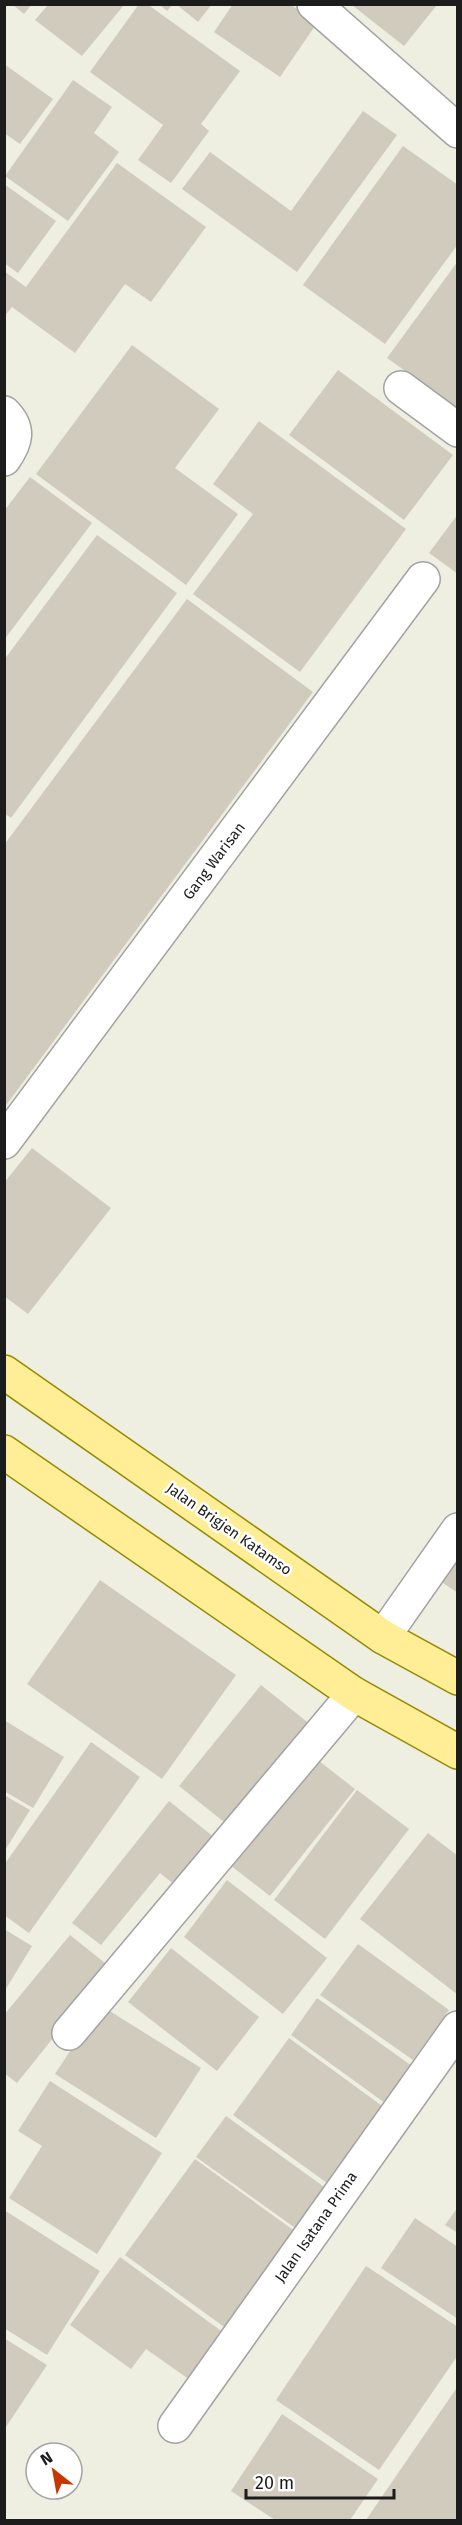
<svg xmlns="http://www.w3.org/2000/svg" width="462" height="2525" font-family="'Fira Sans',sans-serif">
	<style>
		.building { fill: #d1cbbe }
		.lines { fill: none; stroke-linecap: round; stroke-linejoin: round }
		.minor-casing { stroke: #a3a3a3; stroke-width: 36 }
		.major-casing { stroke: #948b00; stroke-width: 36 }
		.minor { stroke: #fff; stroke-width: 33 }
		.major { stroke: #ffee95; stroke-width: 33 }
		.labels { text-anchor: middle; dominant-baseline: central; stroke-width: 5; stroke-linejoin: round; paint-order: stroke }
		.street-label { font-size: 15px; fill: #1c1c1c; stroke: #fff }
	</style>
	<rect width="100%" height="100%" fill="#eeeee1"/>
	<path class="building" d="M12,4H32L24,14Z
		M139,4H147L240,71L201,124L209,131L171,183L138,160L163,125L90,72Z
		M159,4H173L167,11Z
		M176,4H212L198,22Z
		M233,4H290L317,23L280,77L214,32Z
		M48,5H124L82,56L35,20Z
		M352,5H437L404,46Z
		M4,64L53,99L20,144L4,133Z
		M73,80L112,107L94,133L119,152L68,221L5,176Z
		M363,111L397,135L297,272L182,189L210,152L291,211Z
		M403,146L458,185V244L385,344L303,285Z
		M117,163L206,227L151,302L125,284L75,353L12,307L4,317V271L26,287Z
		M4,184L56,221L18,273L4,263Z
		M458,261V408L387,358Z
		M132,345L219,409L175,468L238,514L186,585L36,474Z
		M338,370L453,455L404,520L289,435Z
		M259,421L406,529L300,672L193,594L253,514L213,484Z
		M30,477L92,523L4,640V511Z
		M458,514V574L429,553Z
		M97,535L177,593L11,818L4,813V660Z
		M187,599L313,692L4,1108V845Z
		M32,1148L111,1208L28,1314L4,1296V1183Z
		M458,1549V1593L437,1579Z
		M100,1580L236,1675L162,1779L27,1684Z
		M261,1685L316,1729L234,1830L179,1786Z
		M4,1720L64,1757L33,1808L4,1791Z
		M91,1742L140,1777L29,1933L4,1915V1865Z
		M314,1757L355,1789L270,1896L230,1865Z
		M357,1790L409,1829L325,1939L274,1900Z
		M4,1795L30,1810L4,1852Z
		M169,1801L215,1838L176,1886L160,1873L101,1945L72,1923Z
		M428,1833L458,1856V1995L360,1919Z
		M227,1880L327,1958L283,2014L184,1937Z
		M4,1929L32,1946L4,1992Z
		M70,1935L110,1967L17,2083L4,2073V2015Z
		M358,1944L449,2010L413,2060L320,1995Z
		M171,1948L259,2017L217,2071L128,2002Z
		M317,1998L412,2066L385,2103L291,2035Z
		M100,2005L201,2068L156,2138L55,2074Z
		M289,2038L389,2111L334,2188L233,2115Z
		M50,2081L162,2153L97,2254L9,2198L42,2146L18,2131Z
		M226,2116L327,2189L298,2230L196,2157Z
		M195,2159L296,2232L227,2329L125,2255Z
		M458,2207V2233L445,2225Z
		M4,2210L100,2271L47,2355L4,2328Z
		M415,2218L458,2247V2319L381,2268Z
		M120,2257L224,2333L190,2380L146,2349L131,2369L70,2325Z
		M366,2266L458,2327V2355L379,2470L276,2400Z
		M4,2338L47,2365L4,2430Z
		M458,2386V2520H366L394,2479Z
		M282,2414L378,2479L350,2520H275L231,2491Z"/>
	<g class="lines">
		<defs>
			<path id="minor" d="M314,4L458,131
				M401,388L458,430
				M4,413C20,429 16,442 4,459
				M4,1142L423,579
				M383,1637L458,1530
				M69,2033L354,1694
				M175,2426L458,2028"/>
			<path id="major" d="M4,1372L383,1637L458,1678
				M4,1452L354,1694L458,1752"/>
		</defs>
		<use href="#minor" class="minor-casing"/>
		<use href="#major" class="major-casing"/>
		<use href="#minor" class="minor"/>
		<use href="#major" class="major"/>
	</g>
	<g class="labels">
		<g class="street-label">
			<text transform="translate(214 861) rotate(-53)">Gang Warisan</text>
			<text transform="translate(229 1529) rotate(35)">Jalan Brigjen Katamso</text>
			<text transform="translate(316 2227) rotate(-55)">Jalan Isatana Prima</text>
		</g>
	</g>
	<rect width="462" height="2525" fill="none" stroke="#1c1c1c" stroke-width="12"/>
	<g transform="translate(54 2471) rotate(329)"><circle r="28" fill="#ffffff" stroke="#a4a4a4" stroke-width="1.5"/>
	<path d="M0-4.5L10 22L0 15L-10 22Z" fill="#c83600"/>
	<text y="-9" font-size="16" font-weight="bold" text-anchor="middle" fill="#1c1c1c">N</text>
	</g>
	<path d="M246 2489v9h148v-9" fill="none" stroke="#1c1c1c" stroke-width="3"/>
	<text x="255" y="2489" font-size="18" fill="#1c1c1c" stroke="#ffffff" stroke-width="4.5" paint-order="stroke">20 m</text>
</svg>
